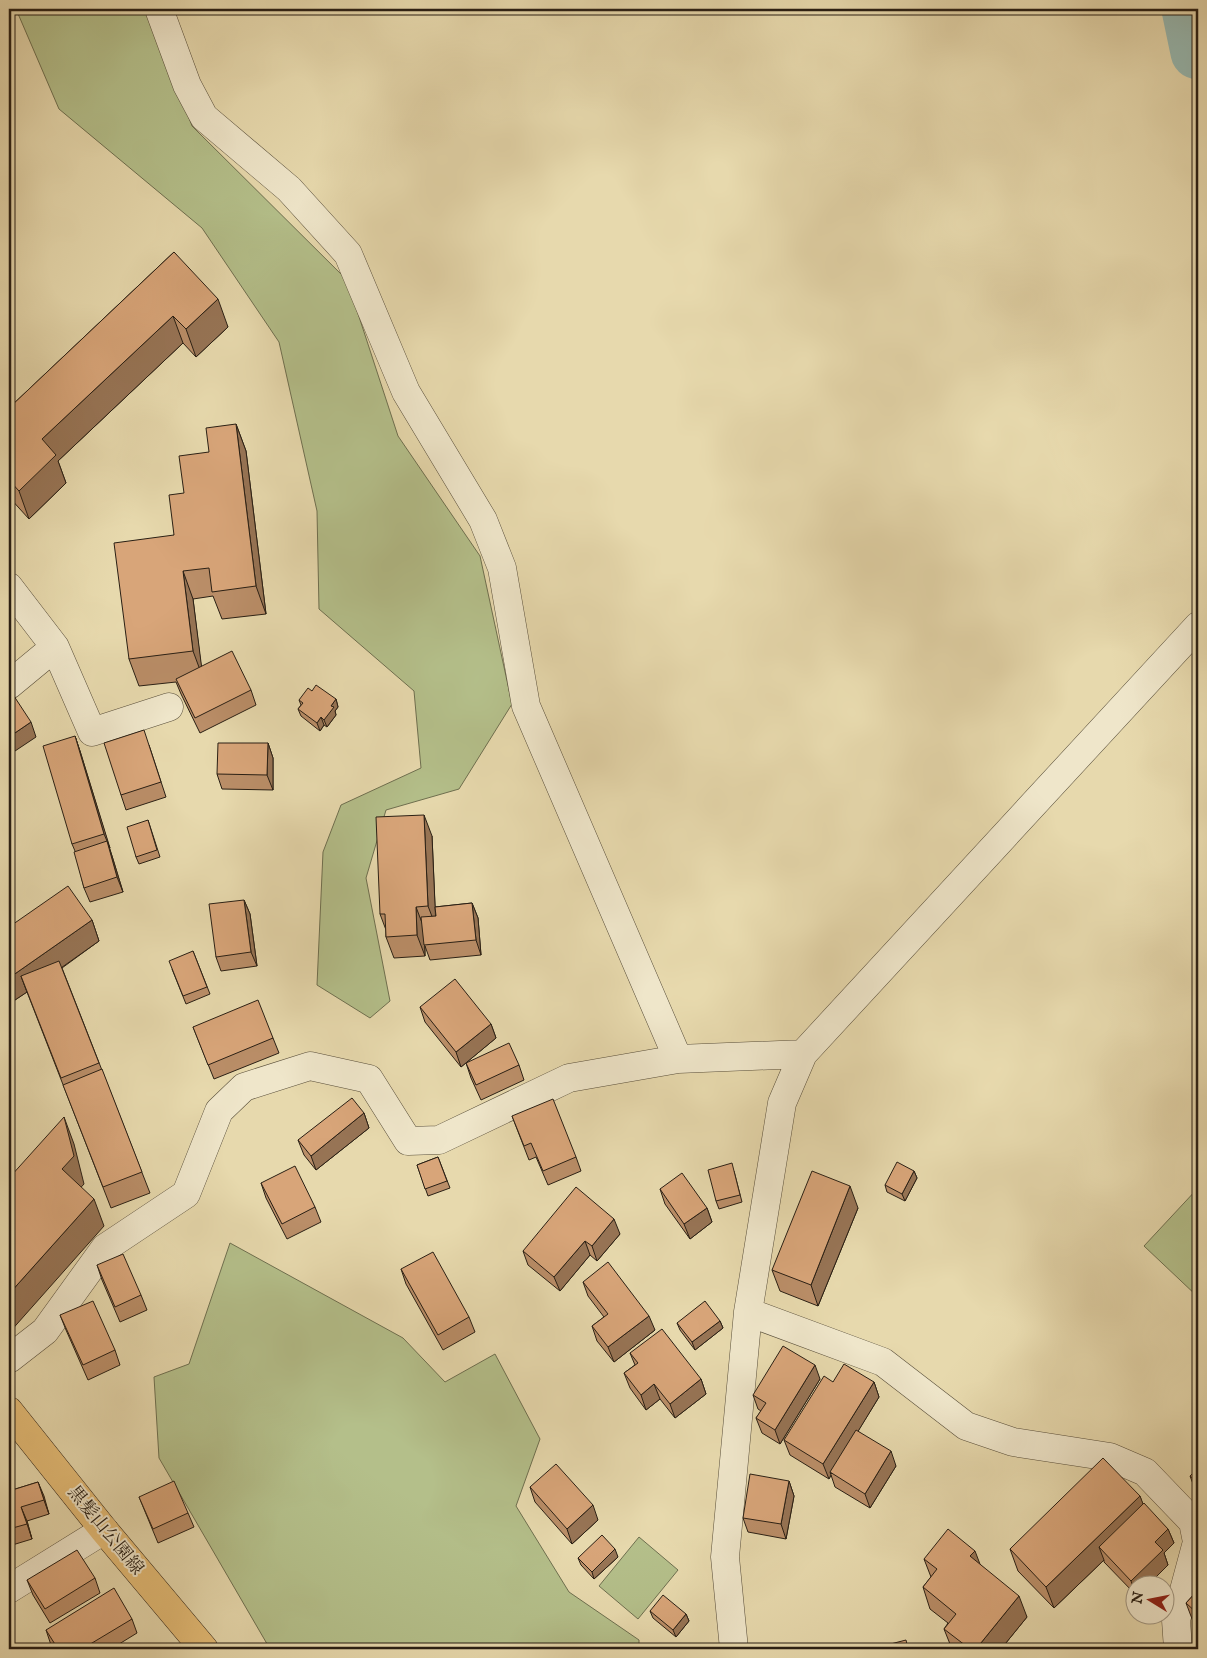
<svg xmlns="http://www.w3.org/2000/svg" width="1207" height="1658" font-family="'IM FELL English','Noto Serif JP',serif">
	<style>
		.green { fill: #b4bf8a; stroke: #6e6f4f }
		.lines { fill: none; stroke-linecap: round; stroke-linejoin: round }
		.river { stroke: #98b9b1; stroke-width: 55 }
		.minor-casing { stroke: #584e3a; stroke-width: 29 }
		.major-casing { stroke: #291f14; stroke-width: 29 }
		.minor { stroke: #efe6ca; stroke-width: 28 }
		.major { stroke: #e4bc76; stroke-width: 28 }
		.wall { fill: #ba8e68; stroke: #291f14 }
		.shaded-wall { fill: #977455; stroke: #291f14 }
		.building { fill: #d8a579; stroke: #291f14 }
		.labels { text-anchor: middle; dominant-baseline: central; stroke-width: 4; stroke-linejoin: round; paint-order: stroke }
		.street-label { font-size: 18px; fill: #291f14; stroke: #efe6ca }
	</style>
	<rect width="100%" height="100%" fill="#e7d9ad"/>
	<filter id="stains"><feTurbulence type="fractalNoise" baseFrequency=".004" numOctaves="4"/><feColorMatrix values="0 0 0 0 .2 0 0 0 0 .09 0 0 0 0 .02 0 0 0 .5 -.17"/></filter>
	<radialGradient id="worn" r=".72"><stop offset=".6" stop-color="#630" stop-opacity="0"/><stop offset="1" stop-color="#630" stop-opacity=".3"/></radialGradient>
	<path class="green" d="M16,9H149L192,126L347,280L398,436L480,556L512,704L459,789L386,810L366,878L390,1001L370,1018L317,985L323,852L341,805L421,768L414,691L319,609L317,511L279,342L202,228L59,109Z
		M1198,1188V1297L1144,1246Z
		M230,1243L403,1338L445,1382L495,1354L540,1439L516,1506L569,1592L639,1640V1649H270L159,1458L154,1377L189,1364Z
		M639,1537L678,1570L638,1619L599,1586Z"/>
	<g class="lines">
		<path class="river" d="M1189,9L1198,52"/>
		<defs>
			<path id="minor" d="M159,9L187,85L204,117L289,189L348,254L406,392L483,520L502,568L526,706L678,1059
				M9,587L55,647L9,685
				M55,647L92,732L169,707
				M748,1312L883,1362L966,1426L1013,1442L1110,1457L1145,1472L1193,1522L1197,1542L1176,1620L1178,1649
				M9,1359L45,1331L105,1248L186,1194L219,1111L244,1087L310,1066L369,1079L408,1141L439,1140L569,1078L678,1059L803,1054
				M9,1589L104,1530
				M734,1649L725,1557L748,1312L782,1103L803,1054L1198,626"/>
			<path id="major" d="M9,1411L104,1530L204,1649"/>
		</defs>
		<use href="#minor" class="minor-casing"/>
		<use href="#major" class="major-casing"/>
		<use href="#minor" class="minor"/>
		<use href="#major" class="major"/>
	</g>
	<path class="wall" d="M174,252L228,327L196,357L183,343L58,461L66,483L29,519L9,497V408Z
		M236,424L246,451L266,614L222,619L213,596L193,599L201,666L251,690L256,705L200,733L181,694L176,682L139,686L129,659L174,535L209,452Z
		M312,691L336,699L338,707L335,711L336,715L327,727L324,725L320,731L301,716L298,709L301,705L299,700Z
		M75,736L80,751L123,892L90,902L84,888L75,851L72,844Z
		M268,743L273,758V790L222,789L217,774Z
		M149,745L166,797L126,810L121,795Z
		M148,820L160,857L139,864L136,857Z
		M432,836L435,907L472,903L478,918L481,955L430,960L425,946V956L394,958L386,937V930L380,914Z
		M244,900L250,914L257,966L221,971L216,957Z
		M92,920L99,941L62,968L150,1193L111,1208L27,992L9,1004Z
		M193,951L210,994L186,1004L172,969Z
		M420,1007L491,1024L496,1038L461,1067L425,1022Z
		M193,1027L273,1038L279,1053L214,1079Z
		M466,1063L519,1065L524,1080L481,1100L471,1078Z
		M364,1113L369,1128L316,1170L304,1155L298,1140Z
		M512,1116L576,1157L581,1171L548,1185L536,1157L529,1160Z
		M438,1157L450,1188L428,1196L417,1165Z
		M734,1171L742,1202L719,1209L716,1201Z
		M914,1171L917,1178L905,1201L887,1192L885,1185Z
		M261,1183L315,1207L321,1222L287,1239L266,1198Z
		M660,1189L707,1208L712,1222L690,1239L665,1204Z
		M858,1208L818,1306L780,1291L772,1270Z
		M620,1234L597,1261L590,1255L560,1291L528,1265L523,1251Z
		M97,1265L141,1295L147,1310L120,1322L102,1280Z
		M401,1269L469,1317L475,1332L443,1350L406,1284Z
		M583,1282L655,1330L614,1362L597,1341L592,1326L604,1317L588,1296Z
		M60,1315L115,1350L120,1365L88,1380L66,1330Z
		M720,1321L723,1328L695,1350L680,1330L677,1323Z
		M630,1353L701,1379L706,1394L675,1418L660,1399L646,1410L630,1388L624,1373L635,1365Z
		M820,1379L780,1444L762,1433L756,1418L761,1411L758,1409L753,1395Z
		M833,1382H874L879,1397L858,1431L896,1466L870,1508L835,1487L831,1475L829,1479L790,1455L784,1440Z
		M1198,1468V1497L1190,1476Z
		M789,1481L794,1496L786,1539L748,1532L743,1518Z
		M38,1482L49,1514L27,1521L32,1539L9,1546V1491Z
		M530,1487L598,1520L572,1544L535,1502Z
		M1140,1496L1143,1505L1168,1529L1174,1543L1164,1553L1168,1565L1147,1586H1134V1593L1104,1562V1560L1054,1608L1018,1571L1010,1549Z
		M139,1497L188,1513L194,1527L158,1543Z
		M618,1557L594,1579L581,1565L578,1558Z
		M924,1559L979,1563L1027,1617L1001,1649H952L944,1629L948,1623L930,1609L923,1587L931,1577Z
		M95,1578L100,1593L50,1623L33,1595L27,1580Z
		M1198,1590V1628L1194,1624L1186,1603Z
		M650,1611L686,1614L689,1621L676,1637L653,1618Z
		M132,1619L137,1633L111,1649H54L51,1645L46,1630Z"/>
	<path class="shaded-wall" d="M218,299L228,327L196,357L186,329Z
		M173,316L183,343L58,461L66,483L29,519L19,491L42,439Z
		M236,424L246,451L266,614L256,586Z
		M183,571L193,599L203,678L193,651Z
		M336,699L338,707L335,711L336,715L327,727L324,720L331,706Z
		M321,717L324,725L320,731L317,723Z
		M31,722L36,737L9,755V737Z
		M75,736L80,751L110,848L104,834Z
		M268,743L273,758V790L267,775Z
		M424,815L432,836L436,927L428,906Z
		M107,841L112,856L123,892L117,877Z
		M244,900L250,914L257,966L251,952Z
		M472,903L478,918L481,955L476,940Z
		M416,907L424,928L425,956L417,935Z
		M92,920L99,941L27,992L21,976L27,992L9,1004V978Z
		M491,1024L496,1038L461,1067L456,1052Z
		M364,1113L369,1128L316,1170L311,1156Z
		M64,1117L74,1144L84,1184L72,1197L62,1169Z
		M914,1171L917,1178L905,1201L902,1194Z
		M850,1186L858,1208L818,1306L811,1285Z
		M94,1199L104,1226L9,1333V1294Z
		M707,1208L712,1222L690,1239L684,1224Z
		M614,1219L620,1234L597,1261L592,1246Z
		M585,1241L590,1255L560,1291L554,1277Z
		M649,1316L655,1330L614,1362L608,1347Z
		M720,1321L723,1328L695,1350L692,1342Z
		M815,1365L820,1379L780,1444L775,1430Z
		M701,1379L706,1394L675,1418L670,1404Z
		M874,1382L879,1397L832,1474L830,1472L831,1475L829,1479L823,1464Z
		M654,1384L660,1399L646,1410L641,1395Z
		M891,1451L896,1466L870,1508L865,1494Z
		M789,1481L794,1496L786,1539L781,1524Z
		M38,1482L44,1496L49,1514L44,1500Z
		M1140,1496L1148,1517L1099,1547L1104,1560L1054,1608L1046,1587Z
		M593,1505L598,1520L572,1544L567,1529Z
		M21,1507L27,1521L32,1539L27,1524Z
		M1168,1529L1174,1543L1164,1553L1168,1565L1147,1586H1134V1589L1131,1581L1155,1542Z
		M615,1549L618,1557L594,1579L592,1572Z
		M975,1551L983,1572L970,1556Z
		M1019,1596L1027,1617L1001,1649H976Z
		M686,1614L689,1621L676,1637L673,1630Z"/>
	<path class="building" d="M174,252L218,299L186,329L173,316L42,439L56,455L19,491L9,480V408Z
		M236,424L256,586L212,592L209,568L183,571L193,651L129,659L114,543L174,535L169,495L184,493L179,456L209,452L206,428Z
		M232,651L251,690L195,718L176,679Z
		M316,685L336,699L331,706L334,707L324,720L321,717L317,723L298,709L303,703L299,700L308,688L312,691Z
		M10,690L31,722L9,737V691Z
		M144,730L161,782L121,795L104,743Z
		M75,736L104,834L72,844L43,746Z
		M218,743H268L267,775L217,774Z
		M424,815L428,906L416,907L417,935L386,937L385,914H380L376,817Z
		M148,820L157,850L136,857L127,827Z
		M107,841L117,877L84,888L74,852Z
		M68,886L92,920L9,978V927Z
		M244,900L251,952L216,957L209,904Z
		M472,903L476,940L424,945L421,917L436,916L435,907Z
		M193,951L207,987L183,996L169,961Z
		M59,961L99,1063L61,1078L21,976Z
		M455,979L491,1024L456,1052L420,1007Z
		M258,1000L273,1038L208,1065L193,1027Z
		M509,1043L519,1065L476,1085L466,1063Z
		M102,1069L142,1172L103,1187L63,1085Z
		M352,1098L364,1113L311,1156L298,1140Z
		M553,1099L576,1157L543,1171L531,1143L524,1146L512,1116Z
		M64,1117L74,1156L62,1169L94,1199L9,1294V1176L10,1177Z
		M438,1157L447,1181L425,1189L417,1165Z
		M897,1162L914,1171L902,1194L885,1185Z
		M732,1163L740,1195L716,1201L708,1170Z
		M295,1166L315,1207L282,1224L261,1183Z
		M812,1171L850,1186L811,1285L772,1270Z
		M682,1173L707,1208L684,1224L660,1189Z
		M576,1187L614,1219L592,1246L585,1241L554,1277L523,1251Z
		M433,1252L469,1317L438,1335L401,1269Z
		M123,1254L141,1295L115,1307L97,1265Z
		M608,1262L649,1316L608,1347L592,1326L608,1314L583,1282Z
		M93,1301L115,1350L83,1365L60,1315Z
		M705,1301L720,1321L692,1342L677,1323Z
		M662,1329L701,1379L670,1404L654,1384L641,1395L624,1373L638,1363L630,1353Z
		M783,1346L815,1365L775,1430L756,1418L766,1403L753,1395Z
		M844,1364L874,1382L823,1464L784,1440L824,1376L833,1382Z
		M856,1430L891,1451L865,1494L830,1472Z
		M1103,1458L1140,1496L1046,1587L1010,1549Z
		M556,1464L593,1505L567,1529L530,1487Z
		M1198,1468V1483L1190,1476Z
		M750,1474L789,1481L781,1524L743,1518Z
		M174,1481L188,1513L153,1529L139,1497Z
		M38,1482L44,1500L21,1507L27,1524L9,1529V1491Z
		M1144,1503L1168,1529L1155,1542L1163,1550L1131,1581L1099,1547Z
		M948,1529L975,1551L970,1556L1019,1596L976,1649H970L944,1629L956,1614L923,1587L937,1569L924,1559Z
		M602,1535L615,1549L592,1572L578,1558Z
		M77,1550L95,1578L45,1609L27,1580Z
		M114,1588L132,1619L82,1649H58L46,1630Z
		M1198,1590V1614L1186,1603Z
		M663,1595L686,1614L673,1630L650,1611Z
		M906,1640L908,1649H876L875,1648Z"/>
	<g class="labels">
		<g class="street-label">
			<text transform="translate(105 1531) rotate(51)">黒髪山公園線</text>
		</g>
	</g>
	<rect width="1207" height="1658" fill="none" stroke="#e7d9ad" stroke-width="30"/>
	<rect x="10" y="10" width="1187" height="1638" fill="none" stroke="#291f14" stroke-width="2.5"/>
	<rect x="15" y="15" width="1177" height="1628" fill="none" stroke="#291f14"/>
	<g transform="translate(1150 1600) rotate(280)"><circle r="24" fill="#efe6ca" stroke="#a09681"/>
	<path d="M0-4L9 19L0 12L-9 19Z" fill="#8f2418"/>
	<text y="-8" font-size="14" font-weight="bold" text-anchor="middle" fill="#291f14">N</text>
	</g>
	<rect width="100%" height="100%" filter="url(#stains)"/>
	<rect width="100%" height="100%" fill="url(#worn)"/>
</svg>
